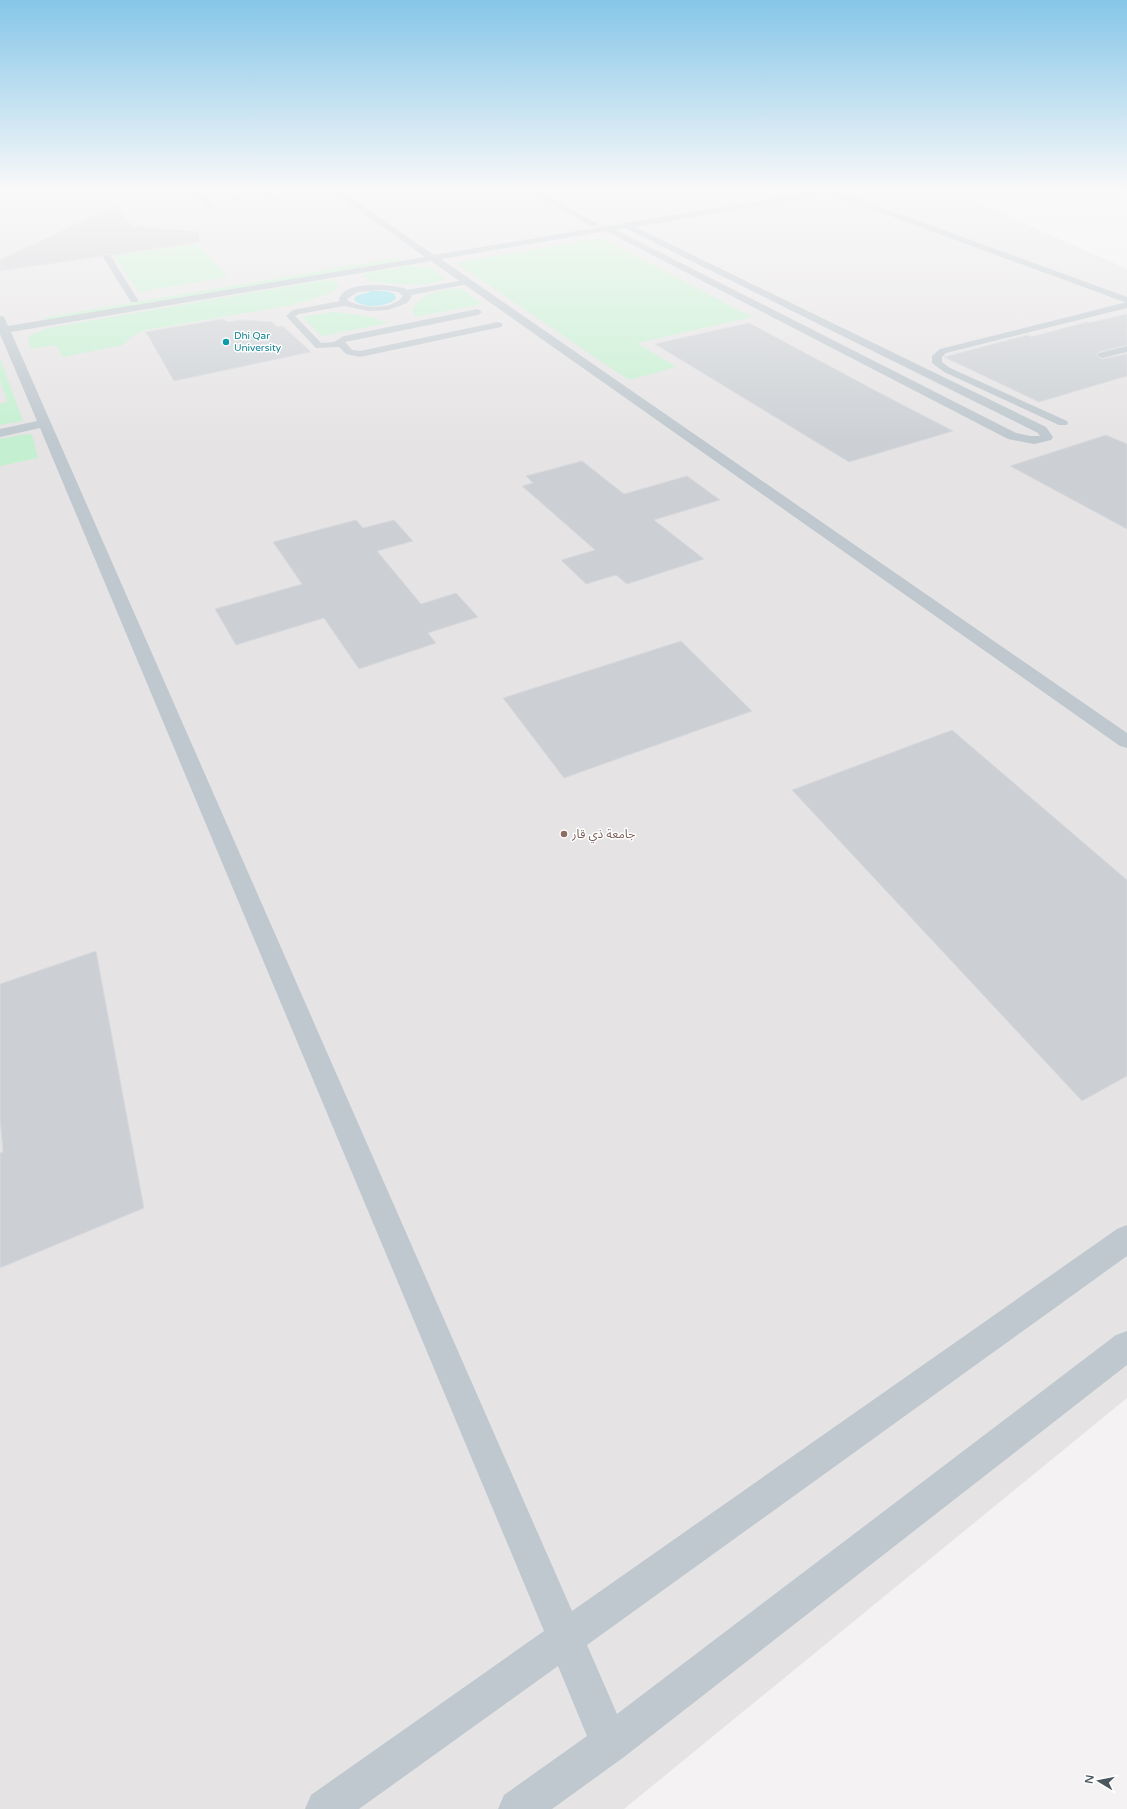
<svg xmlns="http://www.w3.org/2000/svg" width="1127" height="1809" font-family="'Varela Round','Noto Sans Arabic',sans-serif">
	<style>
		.education { fill: #e5e3e4 }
		.green { fill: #c4efd0 }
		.water { fill: #93e0e9 }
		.building { fill: #ccd0d4; stroke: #d7d9dd }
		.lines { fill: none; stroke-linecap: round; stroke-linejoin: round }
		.lane { fill: #bec8ce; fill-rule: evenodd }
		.street { fill: #bec8ce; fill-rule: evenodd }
		.culture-dot { fill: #0f9aa8; stroke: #fff; stroke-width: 1.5 }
		.education-dot { fill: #8d6e63; stroke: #fff; stroke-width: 1.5 }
		.labels { text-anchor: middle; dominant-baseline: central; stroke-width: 3; stroke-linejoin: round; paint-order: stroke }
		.far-culture-label { font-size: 10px; fill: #0d838f; stroke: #fff; text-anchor: start }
		.education-label { font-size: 12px; fill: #785e54; stroke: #fff; text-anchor: start }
	</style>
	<rect width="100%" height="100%" fill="#f4f2f2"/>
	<path class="education" d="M0,190H978L961,195L1127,269V1398L624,1809H0Z"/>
	<path class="green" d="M792,194L794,195L457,249Z
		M601,238L752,317L637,343L676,367L629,380L456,263Z
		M197,244L228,277L139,292L114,256Z
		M397,258L403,259L400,261L49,320L42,319L48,317Z
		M407,266L431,268L445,278V279C421,289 395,283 370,281L363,274Z
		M326,280L333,281L339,285L336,289L328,294L293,305L145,330L131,337L123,345L63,357L56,345L31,349L28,339L32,334L48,328Z
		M460,288L483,304L416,317L412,311C420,292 442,290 460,288Z
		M331,312C350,313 370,315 388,323L322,336L302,317Z
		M0,358L23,421L0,425V404L7,402L0,380Z
		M27,434L32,435L38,458L0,466V439Z"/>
	<path class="water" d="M372,291H386L395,294L396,299C386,307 364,309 354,300L356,296Z"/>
	<path class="building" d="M115,206L131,226L199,232V242L112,255L104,254L102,256L0,271V260Z
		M1127,314V345L1099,352L1096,355L1102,359L1127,354V376L1039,402L944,357L1028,335L1031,337L1087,322L1089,323Z
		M223,319L227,322L242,320L272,322L277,327L283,326L311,352L174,381L146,332Z
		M749,323L878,392L953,431L849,462L655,344Z
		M1106,435L1127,444V529L1010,466Z
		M582,461L624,494L687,476L720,500L654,520L704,559L627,584L616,575L586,584L561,560L595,550L522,486L533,483L526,476Z
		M356,520L363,528L394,520L413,541L377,551L421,604L456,593L478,617L428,633L436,643L359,669L324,618L236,645L215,609L302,584L273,542Z
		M681,641L752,711L564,778L503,698Z
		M952,730L1127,880V1076L1082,1101L792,790Z
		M96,951L144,1208L0,1268V1153L3,1152L0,1118V984Z"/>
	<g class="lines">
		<path class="lane" d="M190,190H197L213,206V208H209Z
			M225,190H232L244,202L239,203Z
			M261,190H268L277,198L272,199Z
			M298,190H305L308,193L303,194Z
			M104,255H110L138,300L137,302H131L103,257Z
			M465,280L469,282L468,284L411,295L412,296L407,303L388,310L369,311L344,306L299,314L295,316L321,343L334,342L344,336L478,309L482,312L478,315L345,342L352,350L360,351L498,322L501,323L503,325L501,327L360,357L346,354L339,347L316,348L286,316L293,310L340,301L339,299C345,280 389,285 404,288L407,290ZM384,290L398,292L403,296C392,311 363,308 348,301L347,299L358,292Z
			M1127,302V308L946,353L942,357V362L950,368L1067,421L1068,423L1067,425H1059L944,372L932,363V356L940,349Z
			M1127,346V352L1102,358L1097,355L1099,353Z"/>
		<path class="street" d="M331,190H340L434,255L823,190H841L839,192L1127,297V303L830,194L635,227L1046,427L1053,437L1051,440L1034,444L1008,439L606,231L441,259L1127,733V748L1120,746L431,261L11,332L572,1611L1117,1229L1127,1225V1256L587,1645L617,1714L1116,1335L1127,1331V1365L624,1757L552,1809H498L504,1795L587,1736L558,1666L359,1809H305L311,1795L544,1631L40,428L0,437V429L37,421L0,334V316L4,317L8,326L425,257ZM625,228L1038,433L1040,436H1030L1016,433L616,230Z
			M526,190H536L598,224L597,226H591Z"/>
	</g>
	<linearGradient id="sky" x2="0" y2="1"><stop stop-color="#86c6e8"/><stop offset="0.43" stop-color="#faf9f9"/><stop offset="1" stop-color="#faf9f9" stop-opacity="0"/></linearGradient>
	<rect width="1127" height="443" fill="url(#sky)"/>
	<circle class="culture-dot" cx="226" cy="342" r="4"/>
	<circle class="education-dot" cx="564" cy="834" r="4"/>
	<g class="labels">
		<g class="far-culture-label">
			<text x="234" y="336">Dhi Qar<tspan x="234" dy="12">University</tspan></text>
		</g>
		<g class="education-label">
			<text x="572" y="834">جامعة ذي قار</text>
		</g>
	</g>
	<g transform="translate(1099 1781) rotate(280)" stroke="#ffffff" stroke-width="3" paint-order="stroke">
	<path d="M0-3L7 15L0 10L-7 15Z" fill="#4a575f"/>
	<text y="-6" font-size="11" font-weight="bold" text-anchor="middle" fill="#4a575f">N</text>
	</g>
</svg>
